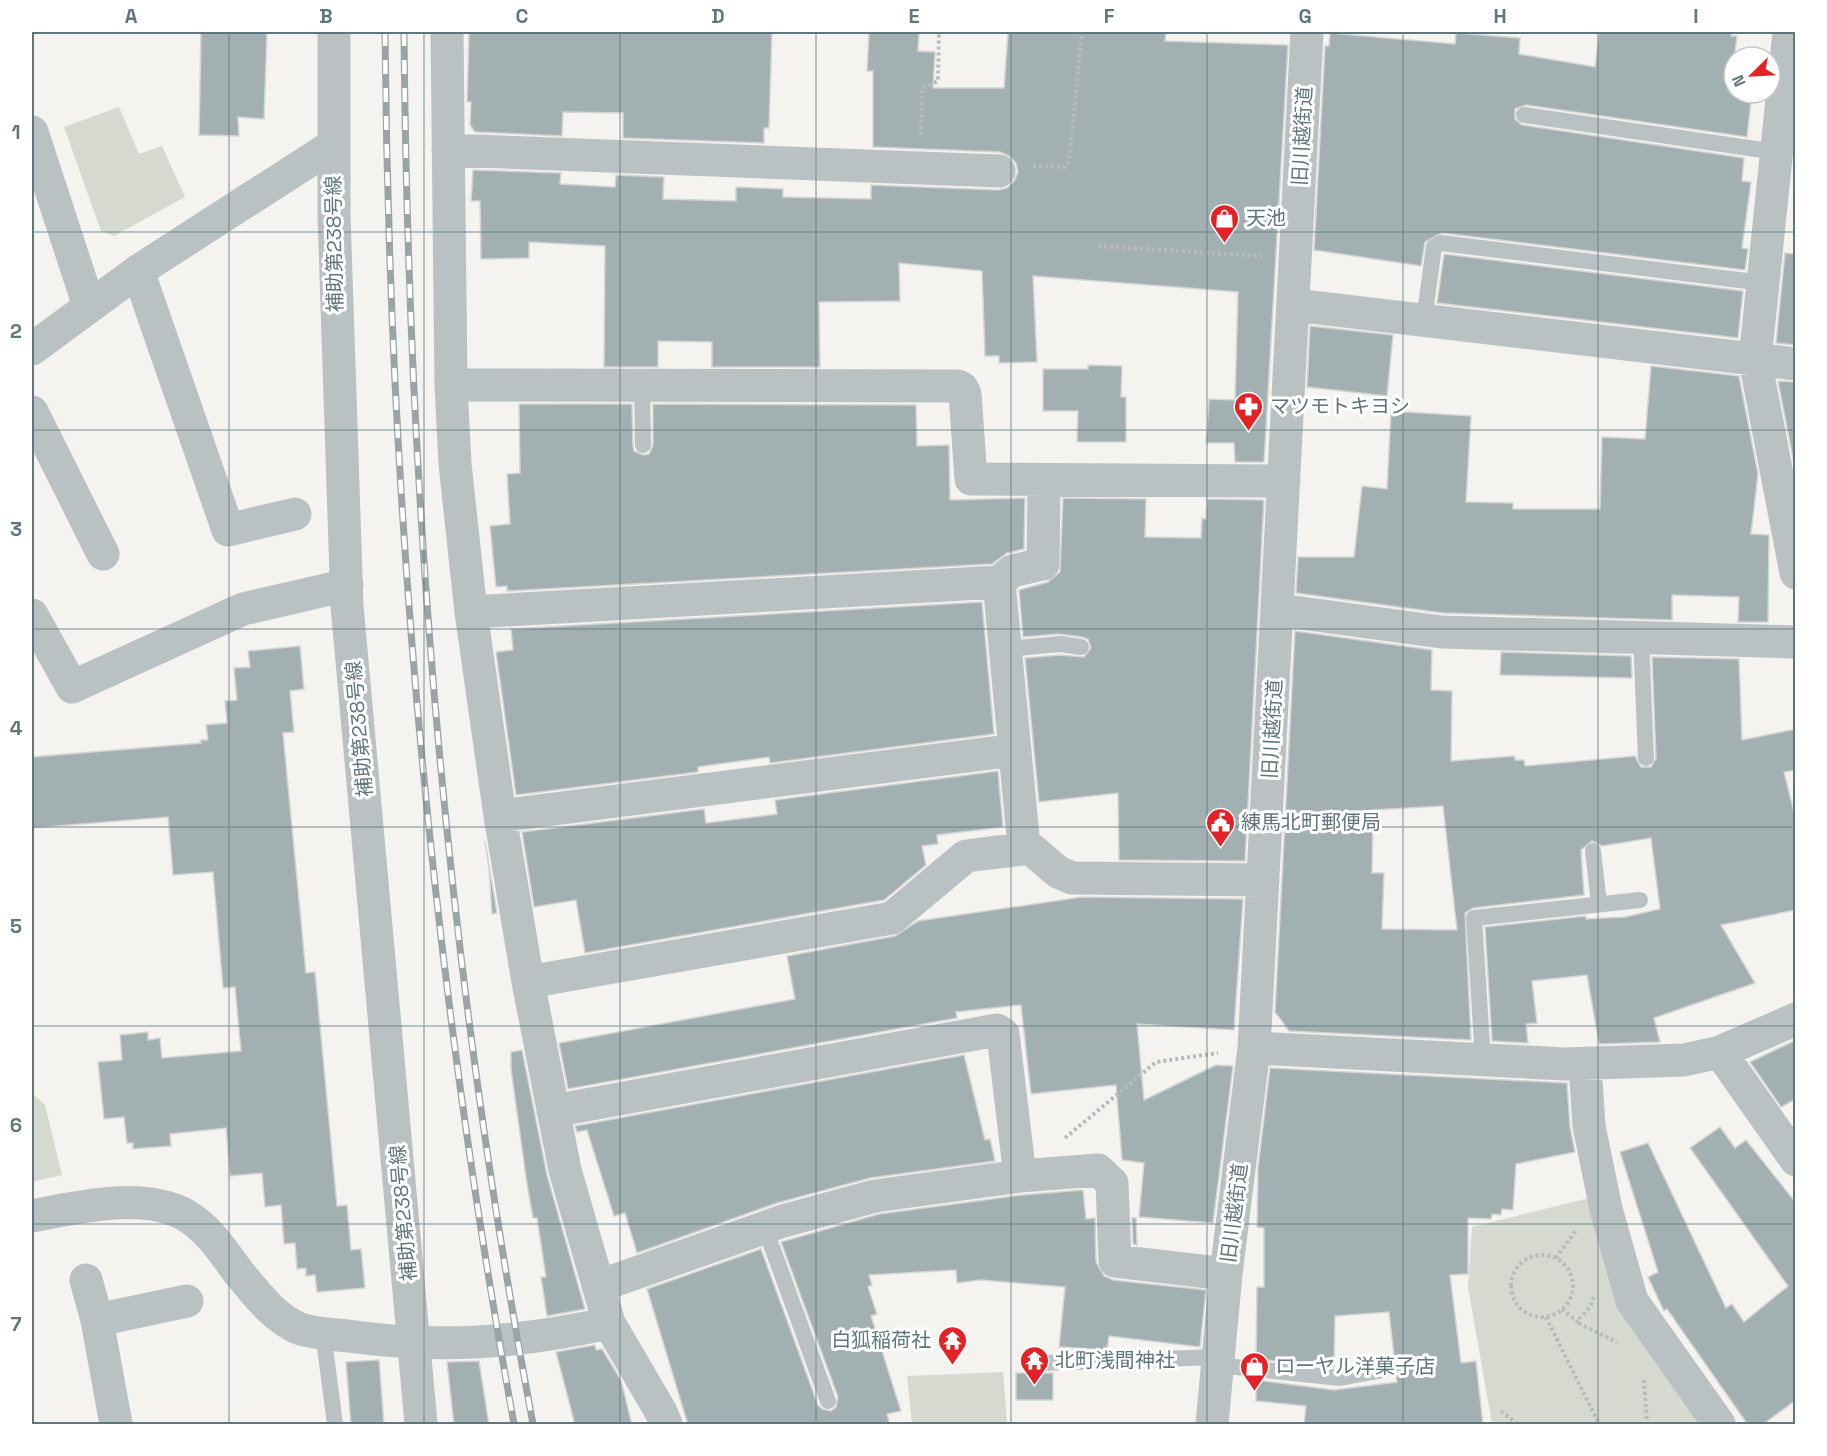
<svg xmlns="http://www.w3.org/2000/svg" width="1827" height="1456" font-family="'Space Grotesk','Noto Sans JP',sans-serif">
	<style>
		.green { fill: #d5d9cf }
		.building { fill: #a3b0b2; stroke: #d5d5d3; stroke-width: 1.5; fill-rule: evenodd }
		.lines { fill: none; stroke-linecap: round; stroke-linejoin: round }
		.path { stroke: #b7bbbc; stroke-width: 4; stroke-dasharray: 3 3; stroke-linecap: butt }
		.service { stroke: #bac1c3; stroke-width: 16 }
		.minor { stroke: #bac1c3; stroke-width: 33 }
		.tertiary { stroke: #bac1c3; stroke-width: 33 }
		.rail-casing { stroke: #9aa4a7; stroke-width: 7 }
		.rail { stroke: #fff; stroke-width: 4.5; stroke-dasharray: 14; stroke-linecap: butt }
		.grid { fill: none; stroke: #5f767b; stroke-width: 1.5; stroke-opacity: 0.55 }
		.labels { text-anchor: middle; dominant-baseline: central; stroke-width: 6; stroke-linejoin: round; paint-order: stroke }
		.street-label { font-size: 20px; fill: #5f767b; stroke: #fff }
		.poi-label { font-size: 20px; fill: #5f767b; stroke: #fff; text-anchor: start }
		.neatline { fill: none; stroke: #5f767b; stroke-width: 2 }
		.grid-label { font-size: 20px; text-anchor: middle; font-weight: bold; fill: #5f767b }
	</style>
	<rect width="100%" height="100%" fill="#f4f3f0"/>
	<path class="green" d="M119,107L139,154L162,146L185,197L114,236L101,231L64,127Z
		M32,1093L45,1105L62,1175L32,1182Z
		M1589,1198L1619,1308L1699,1424H1492L1468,1287L1472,1227Z
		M1003,1372L1007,1424H912L907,1376Z"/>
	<path class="building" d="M201,32H267L264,119L238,117L239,136L199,135Z
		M469,32H772L769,128H764V143L623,138V113L563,112L562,136L475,132L470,125L471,102H467Z
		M869,32H919L918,51L935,52L933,88H1004L1008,32H1166L1165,41L1288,45L1264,462H1235L1234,443H1206L1209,399L1235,400L1238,292L1033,276L1037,362L999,363V356H985L982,271L899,263L900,301L819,302L820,367H712V342L658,341V367H604L605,246L529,242V258L481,259L480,201H471L473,170L561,173L560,184L615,187L616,175L664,177L663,199L736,201V187L783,189V197L871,199V185L998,190L1007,188L1014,181L1018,172L1016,163L1009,156L1000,152L873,147V71H867Z
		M1599,32H1732L1731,36H1737L1730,93H1752L1747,137L1526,105L1515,109V119L1522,125L1744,158L1742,181L1751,182L1742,248L1748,249L1745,270L1442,233L1425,242L1421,266L1314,250L1325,46H1329L1330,33L1455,44L1456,33L1520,38L1519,54L1595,67Z
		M1785,253L1796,254V345L1776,343Z
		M1444,254L1743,291L1738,338L1437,303Z
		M1310,326L1393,335L1387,396L1307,387Z
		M1088,365L1122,366L1121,397H1126V442H1077L1078,411H1043V369H1088Z
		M1651,366L1739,376L1758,474L1751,534L1769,535L1768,622H1738L1739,597L1672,595V620L1443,613L1296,593L1298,557H1354L1362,486L1387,489L1391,411L1471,416L1466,502L1513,503V509H1600L1602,437L1645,439Z
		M1778,381L1796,382V469H1795Z
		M519,404H632L633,446L634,451L643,455L649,454L653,445V404L916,405L917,446L949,445L950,500L1025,498L1024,549L1007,553L992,564L507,591V586L496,587L490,526L510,524L507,474L520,473Z
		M1063,498L1146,499L1145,537L1201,538L1202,518L1206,519L1207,499L1264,500L1245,861L1119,860L1118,793L1039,802L1025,658L1060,655L1084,657L1091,648L1088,639L1082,637L1059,634L1023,637L1019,590L1048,582L1060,572Z
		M982,602L994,734L770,763L769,757L698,767V772L516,795L496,652L513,650L511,629Z
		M1295,631L1432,650L1431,690L1452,691L1451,761L1515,756V760H1524L1525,766L1635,756L1641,767H1651L1656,758L1652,657L1739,659L1742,740L1796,729V770L1784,772L1796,820V910L1721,925L1755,983L1654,1018L1660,1042L1599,1044L1587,975L1532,981L1537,1023L1526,1024L1528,1043L1492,1041L1485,927L1586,916V919L1625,917L1660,909L1651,838L1602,846L1592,841L1581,850L1584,895L1473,908L1465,913L1471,1040L1289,1031L1275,1012ZM1443,806L1457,930L1382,929L1384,873H1372L1373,810Z
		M300,646L304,689L290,691L294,732L283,733L306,973L315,972L337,1206L347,1205L351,1250L361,1249L365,1288L317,1292L315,1275L306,1276V1268L297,1269L295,1243L284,1244L281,1205L265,1207L262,1173L230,1176L226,1128L170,1134L171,1146L133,1149V1143H127L124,1117L104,1119L98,1062L122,1060L120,1035L148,1032V1040L160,1038L162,1058L241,1051L235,987L223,988L213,872L173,875L168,817L32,828V757L201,743L200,740H208L206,725L227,723L225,701L237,700L234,668L250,667L248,651Z
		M1501,652L1631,656L1632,678L1500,675Z
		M998,771L1003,827L937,835L938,844L922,846L926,865L884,900L585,953L576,900L534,907L522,832L704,809L706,823L777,814L775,800Z
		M485,841L497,913L492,914L489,869Z
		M1082,897L1243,899L1234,1030L1137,1024L1144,1100L1216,1065L1233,1066L1213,1223L1139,1217L1144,1163L1122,1160L1116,1085L1031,1094L1021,1005L956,1012L957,1018L568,1089L559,1043L795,999L787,956L895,936L918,921Z
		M1796,1040V1099L1781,1107L1750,1062Z
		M522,1050L547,1175L585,1309L547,1316L541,1277H546L537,1218H533L527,1184L511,1069V1052Z
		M964,1055L985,1140L990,1139L995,1161L870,1178L777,1203L637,1253L625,1213L614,1216L587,1130L577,1132L575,1126Z
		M1270,1068L1567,1083L1570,1127L1575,1152L1516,1164L1513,1210L1502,1209L1501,1215L1492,1214L1491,1219L1468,1218V1274L1450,1275L1461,1363L1476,1361L1483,1425H1304L1306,1406L1256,1401V1380L1334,1390L1397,1382L1389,1312L1335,1316L1334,1367L1256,1359L1257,1287H1264V1228L1257,1227L1258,1168Z
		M1720,1127L1735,1148L1746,1140L1796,1203V1400L1762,1425H1748L1667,1309L1664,1311L1648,1277L1658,1272L1620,1152L1648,1143L1726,1308L1732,1304L1744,1322L1788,1286L1690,1148Z
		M1083,1190L1086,1219L1095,1218L1096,1262L1104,1276L1113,1280L1206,1290L1200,1347L1109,1336L1107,1350L1059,1347L1065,1287L981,1280L957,1283L956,1270L869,1275L872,1285L868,1287L877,1314L871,1316L901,1411L887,1414L890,1425H688L647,1289L761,1249L818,1405L822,1409L831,1411L836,1407L838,1397L781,1242L879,1214L1022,1195Z
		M1132,1218H1136L1137,1245L1133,1244Z
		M595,1345L596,1350L602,1349L621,1380L632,1425H575L556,1352Z
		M379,1360L384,1425H351L346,1362Z
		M479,1361L489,1425H454L447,1362Z
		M1016,1373H1053V1400H1016Z"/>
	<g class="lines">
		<path class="path" d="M921,135L922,88L938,81L939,32
			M1033,166L1065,167L1069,162L1082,32
			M1098,246L1262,256
			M1065,1138L1156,1062L1218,1053
			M1511 1286a31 31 0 1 1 62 0a31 31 0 1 1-62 0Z
			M1556,1258L1577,1229
			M1594,1297L1590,1307L1580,1318V1324L1617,1342
			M1562,1309L1579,1323
			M1546,1317L1599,1424
			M1644,1380L1647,1424
			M1501,1411L1517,1424"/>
		<path class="service" d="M1524,115L1776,152
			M1424,320L1434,247L1441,243L1763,283
			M642,386L643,445
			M1641,636L1646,758
			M1007,649L1060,644L1081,647
			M1593,851L1599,904
			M1483,1060L1474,918L1640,900
			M765,1228L828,1401
			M323,1332L335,1424
			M1042,1363L1218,1357
			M1217,1365L1340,1378L1384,1370"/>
		<path class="minor" d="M447,32L451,385L455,464L471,612L500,816L528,982L565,1170L609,1323L661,1412L666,1424
			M1789,32L1755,360L1796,573
			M32,132L89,306
			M448,150L999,171
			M138,271L228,530L295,514
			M1294,305L1796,364
			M451,385L958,386L962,388L965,394L971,479L1284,481
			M32,412L103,554
			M999,582L1012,571L1043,564L1044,480
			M1279,610L1441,632L1796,642
			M471,612L999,582L1024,847
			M32,615L72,687L243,609L347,585
			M500,816L1015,750
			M528,982L892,918L966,856L1030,848L1058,872L1072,878L1263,880
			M1254,1048L1565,1064L1684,1060L1720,1052L1796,1019
			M1720,1052L1796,1160
			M1585,1064L1589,1126L1606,1209L1632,1301L1719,1424
			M553,1111L997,1030L1003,1034L1020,1176
			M32,1216C77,1207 145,1191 187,1216C209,1229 224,1253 239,1273C257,1294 272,1316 298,1328C313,1334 332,1334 348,1336C440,1349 519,1343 609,1323
			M86,1280L97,1320L116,1424
			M599,1286L783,1221L875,1196L1020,1176L1098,1170L1112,1183L1115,1261L1226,1274
			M97,1320L187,1301
			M1212,1424L1226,1274L1254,1048L1307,32"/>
		<path class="tertiary" d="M334,32V215L347,606L421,1424
			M32,349L138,271L332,146"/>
		<defs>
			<path id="rail" d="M385,32C389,498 430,965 514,1424
				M404,32C408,497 446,966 533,1424"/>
		</defs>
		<use href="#rail" class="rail-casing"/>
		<use href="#rail" class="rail"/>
	</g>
	<path class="grid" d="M229,32V1424M424,32V1424M620,32V1424M816,32V1424M1011,32V1424M1207,32V1424M1403,32V1424M1598,32V1424M32,232H1796M32,430H1796M32,629H1796M32,827H1796M32,1026H1796M32,1224H1796"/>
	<defs>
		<symbol id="shop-pin" viewBox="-11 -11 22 30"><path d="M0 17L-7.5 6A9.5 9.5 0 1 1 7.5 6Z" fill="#e22226" stroke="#fff"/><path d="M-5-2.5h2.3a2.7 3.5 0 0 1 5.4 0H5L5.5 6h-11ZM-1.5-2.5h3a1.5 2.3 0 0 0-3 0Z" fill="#fff"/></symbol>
		<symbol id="pharmacy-pin" viewBox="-11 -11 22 30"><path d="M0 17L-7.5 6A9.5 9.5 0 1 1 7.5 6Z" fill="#e22226" stroke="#fff"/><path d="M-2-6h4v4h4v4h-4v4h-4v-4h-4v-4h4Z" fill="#fff"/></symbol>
		<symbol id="civic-pin" viewBox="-11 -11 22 30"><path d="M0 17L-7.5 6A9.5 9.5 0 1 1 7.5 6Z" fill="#e22226" stroke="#fff"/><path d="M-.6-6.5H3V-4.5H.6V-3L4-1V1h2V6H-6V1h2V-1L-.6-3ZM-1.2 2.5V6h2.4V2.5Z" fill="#fff"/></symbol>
		<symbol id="temple-pin" viewBox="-11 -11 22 30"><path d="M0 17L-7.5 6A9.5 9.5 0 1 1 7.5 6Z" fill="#e22226" stroke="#fff"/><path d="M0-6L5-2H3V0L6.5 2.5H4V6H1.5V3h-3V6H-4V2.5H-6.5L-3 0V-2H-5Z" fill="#fff"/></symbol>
	</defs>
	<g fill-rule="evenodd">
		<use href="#shop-pin" x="1208" y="202" width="33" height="45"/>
		<use href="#pharmacy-pin" x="1232" y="390" width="33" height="45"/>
		<use href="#civic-pin" x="1204" y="806" width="33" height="45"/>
		<use href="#temple-pin" x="936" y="1324" width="33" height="45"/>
		<use href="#temple-pin" x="1018" y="1344" width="33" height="45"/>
		<use href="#shop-pin" x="1238" y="1350" width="33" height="45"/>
	</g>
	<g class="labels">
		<g class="street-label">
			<text transform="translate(1302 136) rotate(-87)">旧川越街道</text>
			<text transform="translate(334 244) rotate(-91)">補助第238号線</text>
			<text transform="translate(359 729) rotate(-95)">補助第238号線</text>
			<text transform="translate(1272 729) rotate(-87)">旧川越街道</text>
			<text transform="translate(403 1213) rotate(-95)">補助第238号線</text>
			<text transform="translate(1234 1213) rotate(-83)">旧川越街道</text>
		</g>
		<g class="poi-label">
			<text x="1246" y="218">天池</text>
			<text x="1270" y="406">マツモトキヨシ</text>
			<text x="1241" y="822">練馬北町郵便局</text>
			<text x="931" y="1340" text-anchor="end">白狐稲荷社</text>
			<text x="1055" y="1360">北町浅間神社</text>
			<text x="1275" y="1366">ローヤル洋菓子店</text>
		</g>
	</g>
	<rect width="1827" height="1456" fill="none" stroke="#ffffff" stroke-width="66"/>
	<g transform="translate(1752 75) rotate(246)"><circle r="28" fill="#ffffff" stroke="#bfc8ca" stroke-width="1.5"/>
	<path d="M0-4.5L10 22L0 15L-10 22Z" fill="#e22226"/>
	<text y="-9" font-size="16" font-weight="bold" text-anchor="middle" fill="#5f767b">N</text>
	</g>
	<rect x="33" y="33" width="1761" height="1390" class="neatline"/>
	<g class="grid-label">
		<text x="131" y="23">A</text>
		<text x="326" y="23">B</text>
		<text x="522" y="23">C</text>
		<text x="718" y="23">D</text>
		<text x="914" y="23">E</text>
		<text x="1109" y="23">F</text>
		<text x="1305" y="23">G</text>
		<text x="1500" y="23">H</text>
		<text x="1696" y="23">I</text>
		<text x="16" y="139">1</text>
		<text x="16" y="338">2</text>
		<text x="16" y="536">3</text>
		<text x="16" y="735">4</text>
		<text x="16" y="933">5</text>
		<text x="16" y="1132">6</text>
		<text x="16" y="1331">7</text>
	</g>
</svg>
